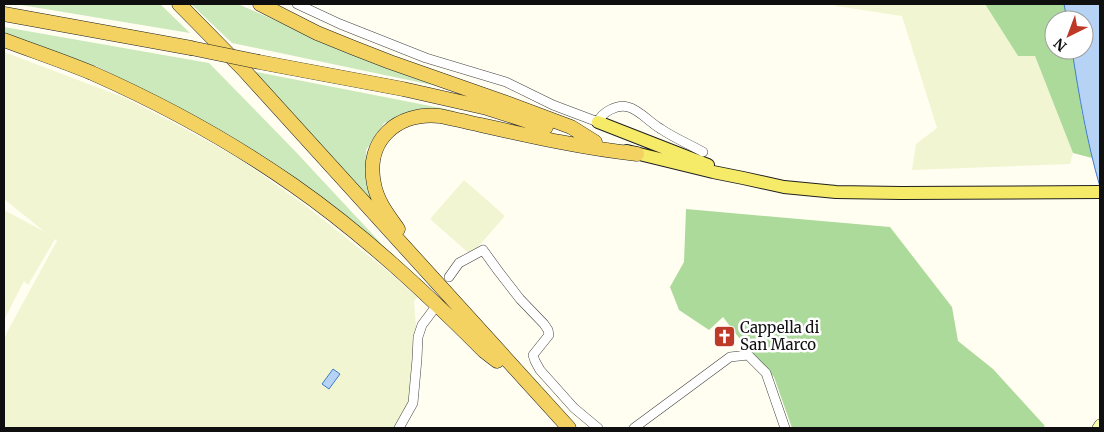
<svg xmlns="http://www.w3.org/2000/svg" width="1104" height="432" font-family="Merriweather,serif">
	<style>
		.farmland { fill: #f2f5d1 }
		.green { fill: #cbe9ba }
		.forest { fill: #acda9a }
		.water { fill: #b6d3f5; stroke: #3e7ccb }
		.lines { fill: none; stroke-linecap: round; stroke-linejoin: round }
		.minor-casing { stroke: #424242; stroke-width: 10 }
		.secondary-casing { stroke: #313131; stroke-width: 12 }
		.primary-casing { stroke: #202020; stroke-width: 14 }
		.trunk-casing { stroke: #202020; stroke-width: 15 }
		.minor { stroke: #fff; stroke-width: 9 }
		.secondary { stroke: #f9fead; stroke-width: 11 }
		.primary { stroke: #f6eb69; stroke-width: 12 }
		.trunk { stroke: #f4d262; stroke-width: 14 }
		.trunk-bridge-casing { stroke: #202020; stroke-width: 15; stroke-linecap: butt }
		.trunk-bridge { stroke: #f4d262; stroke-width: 14 }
		.labels { text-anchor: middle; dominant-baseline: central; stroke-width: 5; stroke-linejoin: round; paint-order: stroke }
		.poi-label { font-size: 15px; fill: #0f0f0f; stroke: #fff; text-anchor: start }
	</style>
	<rect width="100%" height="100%" fill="#fffef1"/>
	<path class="farmland" d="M835,4H985L1018,56H1035L1073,153L1070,164L912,170L916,144L937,128L902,16L836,6Z
		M4,52L123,97L178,125L240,159L306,206L384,268L417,297L414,302L416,326L410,408L397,428H4V340L7,332L57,241L55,239L28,285L24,281L4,320V210L45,232L4,199Z
		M464,180L505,216L471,255L430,219Z"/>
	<path class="green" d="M15,4H160L190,33Z
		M191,4H238L324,42L432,85L232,43Z
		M4,27L209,63L294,150L391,254L342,213L229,135L96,66L4,36Z
		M252,71L456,111L421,109L384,123L366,150L368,179L377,207Z"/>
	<path class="forest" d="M985,4H1064L1067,20H1054V50H1072L1082,113L1092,158L1073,153L1035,56H1018Z
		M686,209L890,227L952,307L958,341L993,369L1045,426L1042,428H792L774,377L746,347L723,317L709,330L679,310L670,287L684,262Z"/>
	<path class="water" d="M1064,4H1100V187C1087,142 1079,96 1072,50H1084V20H1067Z
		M333,369L340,374L329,389L322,384Z"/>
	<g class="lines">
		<defs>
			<path id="minor" d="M297,4L340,24L426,58L506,82L553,105L598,122C602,112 617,104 628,107C640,110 650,123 661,129C674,138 689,144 703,152
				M449,277L459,263L483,250L499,272L520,299L544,324L548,330L549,335L533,355L535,361L540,370L574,408L598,428
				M399,428L413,403L417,359L418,337L422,325L434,309
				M634,428L730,357L748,355L766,373L785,428"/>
			<path id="secondary" d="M1098,428L1100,425"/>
			<path id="primary" d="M598,122L708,165
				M627,151L713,172L743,178L784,187L836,192L901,193L1100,192"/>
			<path id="trunk" d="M179,4L243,69L569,428
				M260,4L317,33L354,48L390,62L504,102L571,127L595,142
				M4,14L191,48
				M4,40C33,51 63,61 92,73C162,104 230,141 293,185C362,233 424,291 484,351L497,361
				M259,62L403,89L487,108L546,127
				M398,229C388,215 377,201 374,184C365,140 397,112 440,116C505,130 571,147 637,154"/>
		</defs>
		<use href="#minor" class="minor-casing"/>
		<use href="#secondary" class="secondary-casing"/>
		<use href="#primary" class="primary-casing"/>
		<use href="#trunk" class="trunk-casing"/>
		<use href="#minor" class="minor"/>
		<use href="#secondary" class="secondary"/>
		<use href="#primary" class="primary"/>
		<use href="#trunk" class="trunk"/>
		<defs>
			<path id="trunk-bridge" d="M191,48L259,62"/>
		</defs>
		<use href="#trunk-bridge" class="trunk-bridge-casing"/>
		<use href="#trunk-bridge" class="trunk-bridge"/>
	</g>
	<defs>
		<symbol id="church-square" viewBox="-11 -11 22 22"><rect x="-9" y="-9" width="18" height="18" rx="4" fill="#bd3928" stroke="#fff"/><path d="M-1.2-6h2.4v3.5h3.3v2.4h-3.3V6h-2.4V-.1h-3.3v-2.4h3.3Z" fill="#fff"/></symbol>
	</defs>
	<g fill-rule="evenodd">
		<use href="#church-square" x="712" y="324" width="25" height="25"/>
	</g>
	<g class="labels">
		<g class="poi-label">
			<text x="740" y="327">Cappella di<tspan x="740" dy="17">San Marco</tspan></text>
		</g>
	</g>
	<rect width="1104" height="432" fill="none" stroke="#0f0f0f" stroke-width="10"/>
	<g transform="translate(1069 35) rotate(222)"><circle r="24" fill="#ffffff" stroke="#9f9f9f"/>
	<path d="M0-4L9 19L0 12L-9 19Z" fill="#bd3928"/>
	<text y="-8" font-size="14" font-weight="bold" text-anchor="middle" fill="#0f0f0f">N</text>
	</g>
</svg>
